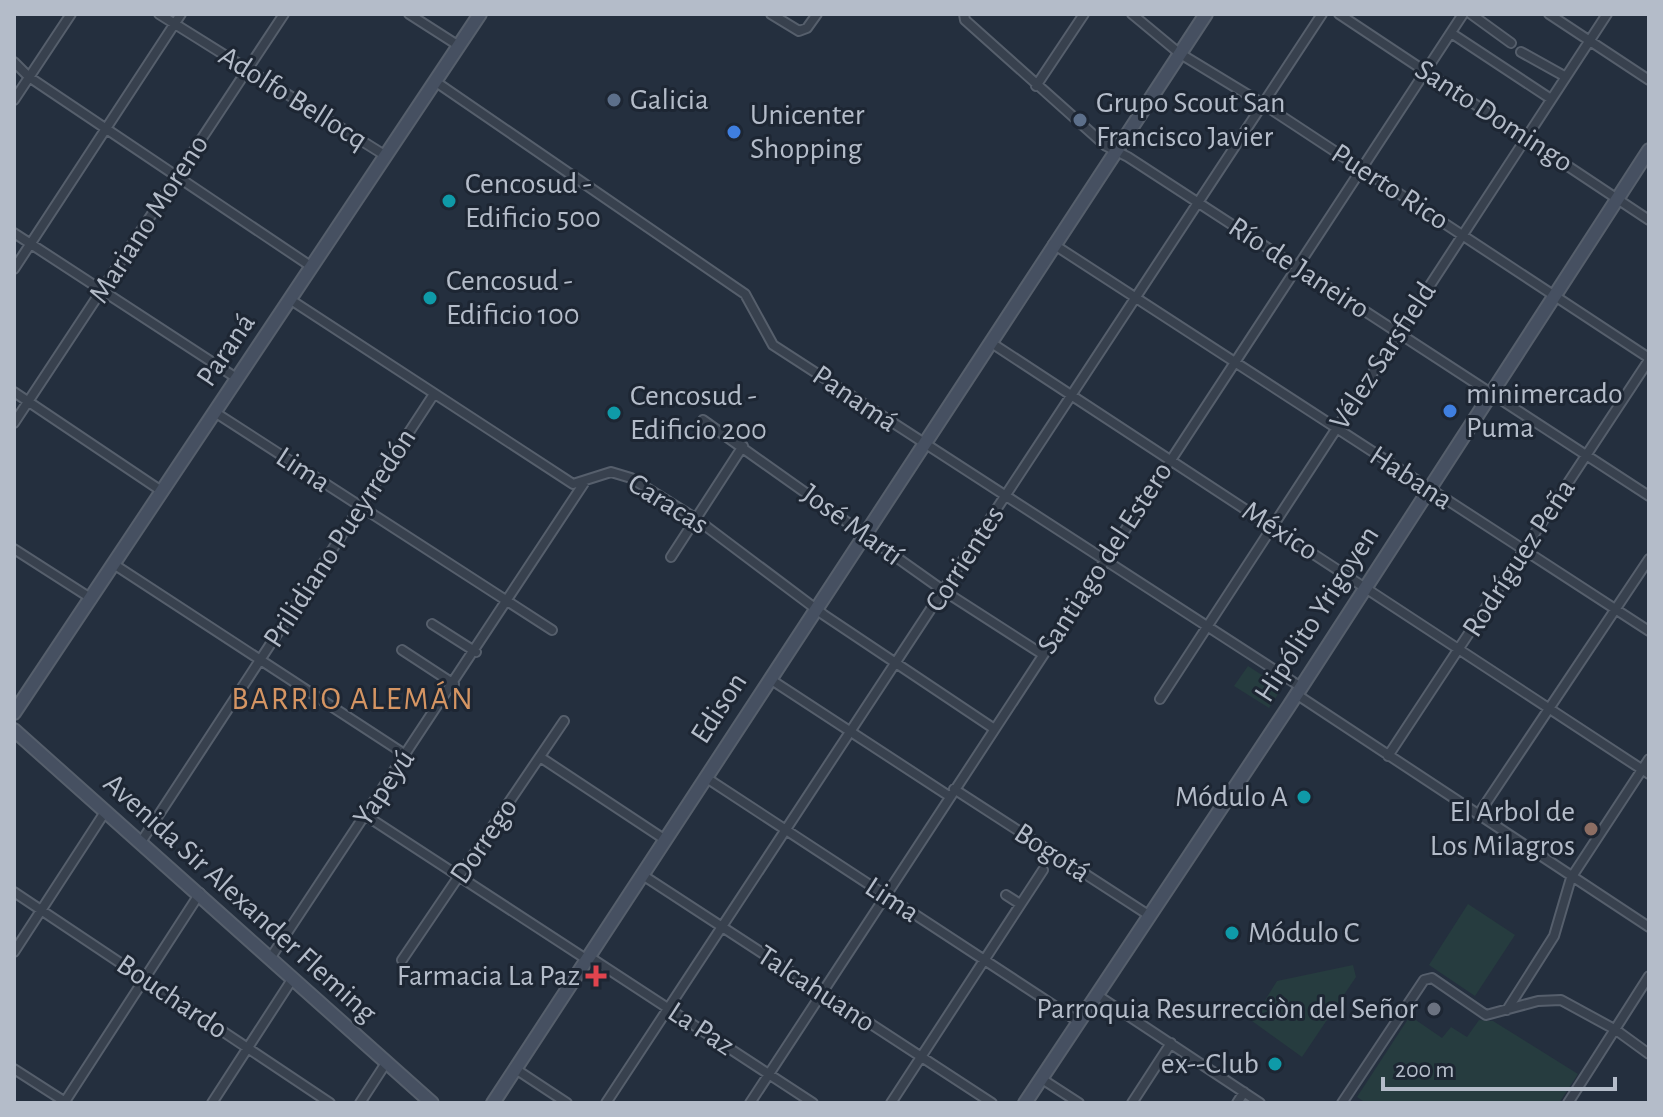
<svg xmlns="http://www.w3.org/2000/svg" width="1663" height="1117" font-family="'Alegreya Sans',sans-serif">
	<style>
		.green { fill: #263c3f }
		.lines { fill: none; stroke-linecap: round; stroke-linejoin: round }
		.street-casing { stroke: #565f6c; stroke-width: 12 }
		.secondary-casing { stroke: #565f6c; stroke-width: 16 }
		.street { stroke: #38414e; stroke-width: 8 }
		.secondary { stroke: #465061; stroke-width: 12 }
		.service-dot { fill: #5c6f8a; stroke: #1d2633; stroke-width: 3 }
		.shop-dot { fill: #3f7fe0; stroke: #1d2633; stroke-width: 3 }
		.culture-dot { fill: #0f9aa8; stroke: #1d2633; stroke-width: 3 }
		.education-dot { fill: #8d6e63; stroke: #1d2633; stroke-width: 3 }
		.health-dot { fill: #e0444e; stroke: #1d2633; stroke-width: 3 }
		.worship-dot { fill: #6b7280; stroke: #1d2633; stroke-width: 3 }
		.labels { text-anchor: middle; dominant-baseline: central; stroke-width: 6; stroke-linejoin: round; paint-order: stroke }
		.street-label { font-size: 30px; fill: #b4bcc9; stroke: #1d2633 }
		.poi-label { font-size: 30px; fill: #b4bcc9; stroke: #1d2633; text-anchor: start }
		.neighbourhood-label { font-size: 32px; letter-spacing: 2px; fill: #d59563; stroke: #1d2633 }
	</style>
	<rect width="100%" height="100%" fill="#242f3e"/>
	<path class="green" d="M1248,666L1282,688L1269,708L1234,686Z
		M1468,904L1515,935L1475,996L1429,965Z
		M1353,965L1356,977L1302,1057L1252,1021L1277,981Z
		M1410,1016L1442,1038L1451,1027L1467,1037L1479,1020L1493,1021L1578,1074L1559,1103H1366L1357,1097Z"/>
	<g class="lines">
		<defs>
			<path id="street" d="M159,14L386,156
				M409,14L459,46
				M771,14L799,31L807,28L817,14
				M964,14L965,20L1106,146L1128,157L1649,496
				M1132,14L1179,53L1263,104L1649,358
				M1339,14L1649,220
				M1471,14L1511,43
				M1549,14L1649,80
				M1451,33L1551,99
				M1521,52L1566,77
				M14,62L29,77L312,267
				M436,82L745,294L773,345L1301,687
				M1036,86L1084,14
				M14,100L71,14
				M14,233L238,379
				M1053,244L1649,631
				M14,269L181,14
				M291,300L573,484L611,472L631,478L695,518L824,615L993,728
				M990,342L1649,774
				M14,392L163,492
				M216,413L552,630
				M703,420L944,591L1042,654
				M14,423L284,14
				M14,549L92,599
				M671,557L743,446
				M115,565L406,755
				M432,624L476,652
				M402,650L454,684
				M770,679L949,796
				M1296,694L1649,927
				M1160,699L1607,14
				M1388,756L1649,360
				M540,757L664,839
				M705,777L1079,1022
				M954,789L1150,916
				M365,815L586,959
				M1478,815L1649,559
				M141,842L434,394
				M641,874L992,1103
				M14,892L330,1103
				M1006,895L1020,904
				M14,952L105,812
				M588,956L813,1103
				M271,957L584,483
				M402,960L564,721
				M1097,995L1260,1103
				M1507,1010L1554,936L1571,878L1649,759
				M514,1068L567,1103
				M14,1069L67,1103
				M1042,1079L1079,1103
				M64,1103L200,893
				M212,1103L293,978
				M360,1103L386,1063
				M606,1103L1322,14
				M750,1103L1463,14
				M891,1103L1043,870
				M1132,1103L1171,1043
				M1237,1103L1244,1092
				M1342,1103L1424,980L1432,978L1486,1015L1538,1001L1561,1000L1616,1030L1649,1054
				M1568,1103L1649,976"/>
			<path id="secondary" d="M14,713L480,14
				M14,730L432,1103
				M493,1103L1206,14
				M1025,1103L1289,706L1649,150"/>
		</defs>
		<use href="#street" class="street-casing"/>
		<use href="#secondary" class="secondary-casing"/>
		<use href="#street" class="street"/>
		<use href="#secondary" class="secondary"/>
	</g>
	<g class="service-dot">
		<circle cx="614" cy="100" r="8"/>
		<circle cx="1080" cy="120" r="8"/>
	</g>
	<g class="shop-dot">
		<circle cx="734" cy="132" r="8"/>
		<circle cx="1450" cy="411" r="8"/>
	</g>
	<g class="culture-dot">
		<circle cx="449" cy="201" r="8"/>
		<circle cx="430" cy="298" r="8"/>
		<circle cx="614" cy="413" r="8"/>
		<circle cx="1304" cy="797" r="8"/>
		<circle cx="1232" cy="933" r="8"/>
		<circle cx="1275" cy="1064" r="8"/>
	</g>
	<circle class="education-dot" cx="1591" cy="829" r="8"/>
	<path class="health-dot" d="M592 964h8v8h8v8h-8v8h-8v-8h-8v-8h8z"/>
	<circle class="worship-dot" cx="1434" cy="1009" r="8"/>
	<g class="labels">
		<g class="street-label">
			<text transform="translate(293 98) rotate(32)">Adolfo Bellocq</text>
			<text transform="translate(1494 116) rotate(33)">Santo Domingo</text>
			<text transform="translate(1390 187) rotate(33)">Puerto Rico</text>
			<text transform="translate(149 219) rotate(-57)">Mariano Moreno</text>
			<text transform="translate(1299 268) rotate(33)">Río de Janeiro</text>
			<text transform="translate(226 350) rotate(-56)">Paraná</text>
			<text transform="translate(1383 356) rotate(-57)">Vélez Sarsfield</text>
			<text transform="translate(855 399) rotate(34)">Panamá</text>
			<text transform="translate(303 470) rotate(33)">Lima</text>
			<text transform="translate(1411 478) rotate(33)">Habana</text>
			<text transform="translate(668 504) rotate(32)">Caracas</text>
			<text transform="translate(852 525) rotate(36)">José Martí</text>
			<text transform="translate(1280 531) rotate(33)">México</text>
			<text transform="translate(340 538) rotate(-57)">Prilidiano Pueyrredón</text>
			<text transform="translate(1105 558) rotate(-57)">Santiago del Estero</text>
			<text transform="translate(1519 558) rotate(-57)">Rodríguez Peña</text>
			<text transform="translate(965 559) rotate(-57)">Corrientes</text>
			<text transform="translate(1317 614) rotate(-57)">Hipólito Yrigoyen</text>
			<text transform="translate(719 708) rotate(-57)">Edison</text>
			<text transform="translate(384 788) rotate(-56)">Yapeyú</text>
			<text transform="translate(484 841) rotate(-56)">Dorrego</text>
			<text transform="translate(1052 853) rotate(33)">Bogotá</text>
			<text transform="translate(240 898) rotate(42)">Avenida Sir Alexander Fleming</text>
			<text transform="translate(892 900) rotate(33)">Lima</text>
			<text transform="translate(816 989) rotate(33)">Talcahuano</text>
			<text transform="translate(172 997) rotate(34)">Bouchardo</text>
			<text transform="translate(701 1029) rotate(33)">La Paz</text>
		</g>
		<g class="poi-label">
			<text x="630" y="100">Galicia</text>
			<text x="1096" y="103">Grupo Scout San<tspan x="1096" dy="34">Francisco Javier</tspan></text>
			<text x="750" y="115">Unicenter<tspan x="750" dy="34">Shopping</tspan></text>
			<text x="465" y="184">Cencosud -<tspan x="465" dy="34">Edificio 500</tspan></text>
			<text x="446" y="281">Cencosud -<tspan x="446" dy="34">Edificio 100</tspan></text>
			<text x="1466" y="394">minimercado<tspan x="1466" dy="34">Puma</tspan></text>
			<text x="630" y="396">Cencosud -<tspan x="630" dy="34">Edificio 200</tspan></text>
			<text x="1288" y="797" text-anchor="end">Módulo A</text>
			<text x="1575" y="812" text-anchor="end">El Arbol de<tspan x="1575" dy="34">Los Milagros</tspan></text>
			<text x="1248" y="933">Módulo C</text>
			<text x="580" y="976" text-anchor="end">Farmacia La Paz</text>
			<text x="1418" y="1009" text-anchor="end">Parroquia Resurrecciòn del Señor</text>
			<text x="1259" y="1064" text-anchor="end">ex--Club</text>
		</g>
		<g class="neighbourhood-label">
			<text x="353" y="699">BARRIO ALEMÁN</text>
		</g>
	</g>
	<rect width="1663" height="1117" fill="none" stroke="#b4bcc9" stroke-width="32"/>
	<path d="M1383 1077v12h232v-12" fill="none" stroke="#b4bcc9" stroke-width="4"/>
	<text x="1395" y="1077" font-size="24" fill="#b4bcc9" stroke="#1d2633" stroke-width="6" paint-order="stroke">200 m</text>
</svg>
